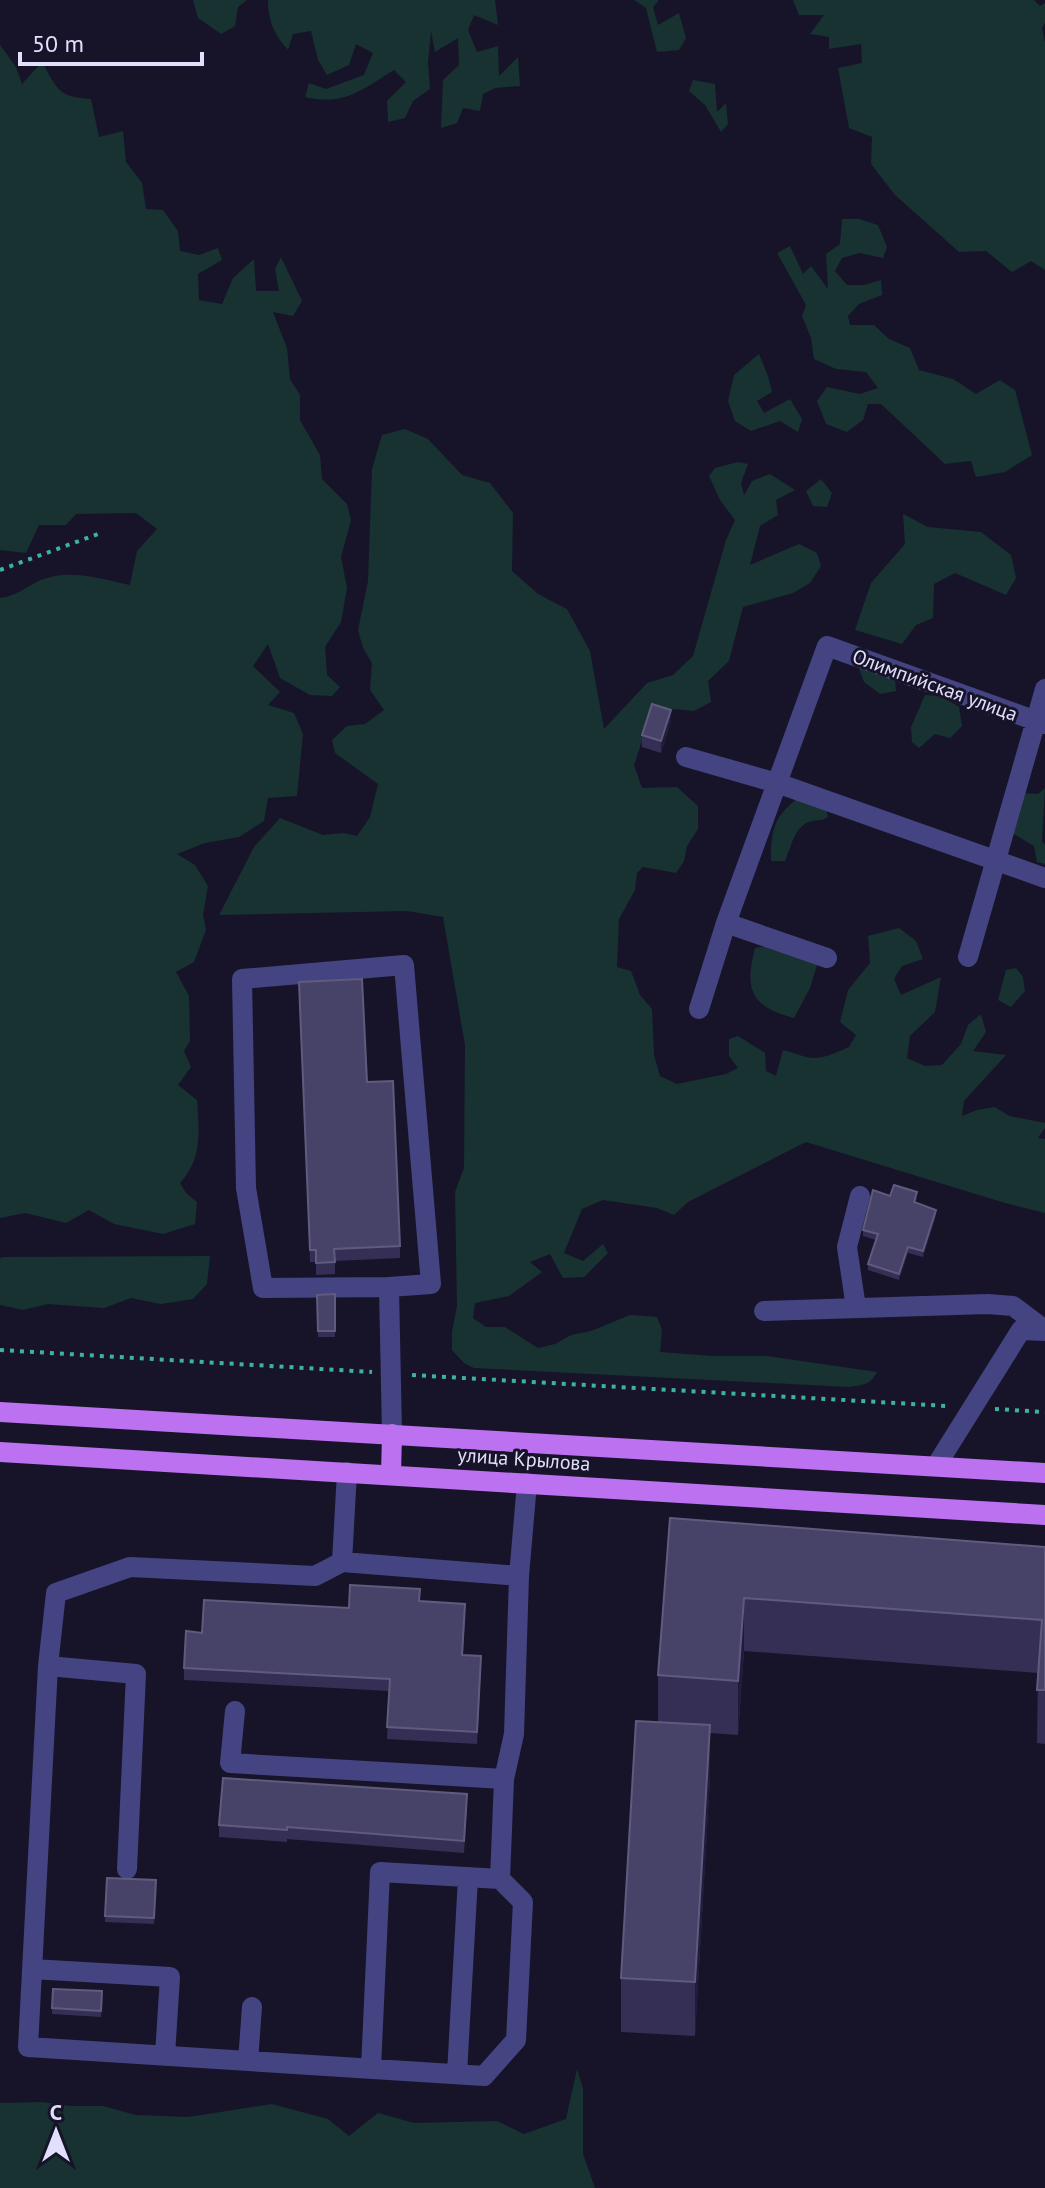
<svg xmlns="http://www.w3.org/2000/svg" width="1045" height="2188" font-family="'PT Sans',sans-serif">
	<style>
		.green { fill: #173230 }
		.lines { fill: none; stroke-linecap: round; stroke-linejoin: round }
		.path { stroke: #3eb1a5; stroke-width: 4; stroke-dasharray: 4 6; stroke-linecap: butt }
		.minor { stroke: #444483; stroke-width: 20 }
		.major { stroke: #bc72f0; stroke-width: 20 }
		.wall { fill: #352f55 }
		.shaded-wall { fill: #211c3c }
		.building { fill: #474267; stroke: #605b7e; stroke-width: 2 }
		.labels { text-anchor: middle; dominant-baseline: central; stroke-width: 6; stroke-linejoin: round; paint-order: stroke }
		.street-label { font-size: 20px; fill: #e1dffc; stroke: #171429 }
	</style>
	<rect width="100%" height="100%" fill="#171429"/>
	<path class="green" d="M193,0H247L238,7L235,26L221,34L198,18Z
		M268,0H495L498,25L474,15L468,30L477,52L498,46L499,76L518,57L520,86L495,88L483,94L480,111L463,108L457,123L441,128L443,80L459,65L458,38L435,52L431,31L428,63L430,89L413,101L405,118L388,122L387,101L406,82L394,70C361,90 345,106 305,97L309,83L326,89L364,75L373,53L356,44L349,65L327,75L318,60L311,31L293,34L288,50C274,35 268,20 268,0Z
		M634,0H659L653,7L658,25L679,13L686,38L679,50L657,52L646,8Z
		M793,0H1034L1040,6L1045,3V23L1042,28L1045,43V270L1031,261L1012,272L986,251L959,252L895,195L871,164L872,137L849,128L838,68L862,63L861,44L829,49V37L810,34L824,15H799Z
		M0,45L16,67L22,84L42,62C58,90 58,97 91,99L99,137L123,131L126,162L142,183L146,209L163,210L178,231L180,251L199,255L218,248L222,260L198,274L199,300L222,304L233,278L254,259L256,291H279L275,269L281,257L302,301L293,316L273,312L287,348L290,379L300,395V420L320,455L322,479L347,504L351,520L341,557L347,588L341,622L325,647L327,675L340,687L332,696L310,695L280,678L268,644L253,666L280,692L268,705L294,713L303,734L297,796L268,798L264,821L239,837L205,843L177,854L195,865L208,886L203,915L206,930L194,962L176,972L189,996L190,1041L184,1051L191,1067L178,1085L197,1100C199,1131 203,1158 180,1183L186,1193L197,1202L195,1224L163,1234L114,1224L89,1210L66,1223L25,1213L0,1218V598C15,597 27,586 41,580C69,568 102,579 130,585L137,551L157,529L136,513L76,514L66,525H39L26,553L0,550Z
		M693,80L715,84L717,112L726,103L728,124L721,132L705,105L689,91Z
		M842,219H859L878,225L887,247L883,258L859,253L842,258L835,271L847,285H864L881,280L882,295L859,304L848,316L850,325H874L889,339L910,348L919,370L953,379L976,394L1000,380L1015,390L1032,455L1005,472L976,477L971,461L945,464L881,404H868L863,420L847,432L826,424L817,401L827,387L860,394L878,388L866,372L836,369L814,359L811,338L802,316L806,305L777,253L790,246L803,274L811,266L828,289L826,254L840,244Z
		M759,354L768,376L772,392L757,401L764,413L790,399L802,419L798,432L780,421L751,431L735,421L728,401L734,375Z
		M405,429L428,439L462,475L490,483L513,513L512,571L538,594L567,609L590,651L604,729L647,683L673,675L693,656L726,540L735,520L720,500L709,476L715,468L738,462L748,464L741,483L744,495L752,481L770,474L795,490L776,500L778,515L760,526L750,565L799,544L817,553L821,566L810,583L793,593L743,607L729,661L708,681L711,702L694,711L672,709L650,717L634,765L642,788L677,787L698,806V829L687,846L684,861L676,873L643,867L637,873L635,890L619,919L617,967L631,971L640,995L652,1009L654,1055L660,1076L677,1084L726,1074L738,1068L729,1056V1039L738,1036L765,1053L766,1071L776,1076L783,1050C791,1052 795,1054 803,1056C818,1062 835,1053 849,1047L856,1035L840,1022L848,990L870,963L868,936L899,928L916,941L923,959L902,966L894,979L901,995L941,977L935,1012L910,1036L907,1058L925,1066L942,1065L961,1044L968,1025L981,1014L986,1032L973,1051L1006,1055L964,1101L962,1116L977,1110L995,1107L1009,1116L1045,1123V1128L1038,1138L1045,1139V1213L1005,1203L806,1142L688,1202L674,1215L657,1208L603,1200L582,1209L564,1253L583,1261L603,1244L608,1253L584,1277L563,1278L550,1254L530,1262L542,1272L509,1296L475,1303L473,1318L486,1327H505L538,1348L555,1344L571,1335L591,1331L630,1315L657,1317L662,1330L660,1352L713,1356H767L877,1372C871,1385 862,1385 849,1387L474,1368L464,1363L452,1350V1332L457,1306L455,1192L464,1168L465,1045L443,917L407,911L219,915L254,847L280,818L323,835L343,833L357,836L370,817L378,784L335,753L332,740L347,726L365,724L384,710L370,690L372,663L363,648L358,630L368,581L372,469L382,435Z
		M821,479L832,493L827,507L813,506L806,491Z
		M903,514L928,527L981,532L1011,555L1016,578L1006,595L955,573L934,584L933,618L916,625L902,644L855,630L871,583L905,544Z
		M859,669H869L895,679L896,691L880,694L864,682Z
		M925,695L941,696L959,707L962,726L950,738L935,734L919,748L912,742L911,727Z
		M1045,788L1042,841L1045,845V864L1037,862L1034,846L1012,833L1022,793L1038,794Z
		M799,797L826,806L828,817C820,822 816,819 809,822C794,827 791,848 785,861H771C771,828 774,817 799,797Z
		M774,945L818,962L810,988L794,1018C751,1007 744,990 755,948Z
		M1016,968L1023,977L1025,991L1011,1007L998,1000L1006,970Z
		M210,1256L207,1284L193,1299L161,1304L131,1298L104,1308L48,1304L23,1310L0,1305V1258L4,1257Z
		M577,2069L583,2088V2154L595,2188H0V2103L42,2102L71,2106H103L136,2115L188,2117L272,2104L328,2119L349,2136L378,2113L414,2123L497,2121L524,2134L566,2119Z"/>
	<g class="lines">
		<path class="path" d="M0,570L98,534
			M0,1350L372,1372
			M412,1375L947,1406
			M995,1409L1045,1412"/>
		<path class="minor" d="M686,757L777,783L1045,878
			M726,923L827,958
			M968,957L1045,689
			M699,1009L726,923L827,646L1045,724
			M389,1287L263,1288L246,1188L242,979L404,965L431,1284L389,1287L392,1434
			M856,1308L847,1247L860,1196
			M764,1311L988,1304L1013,1306L1045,1330
			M936,1466L1021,1330L1045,1331
			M342,1562L519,1576L514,1734L504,1779L500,1879L523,1902L516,2040L484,2076L28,2047L48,1666L56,1593L130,1567L315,1576L342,1562L347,1472
			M519,1576L527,1483
			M48,1666L136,1674L127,1869
			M235,1711L230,1763L504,1779
			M32,1969L170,1977L165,2055
			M248,2061L252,2007
			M371,2068L380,1872L500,1879
			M457,2074L468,1878"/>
		<path class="major" d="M0,1412L1045,1473
			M0,1452L1045,1515
			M391,1475L392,1434"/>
	</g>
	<path class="wall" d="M671,722L661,753L642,747V735Z
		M299,994L367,1082L400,1246V1258L335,1261V1274L316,1275V1262H310Z
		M890,1196L917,1198L915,1203L936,1216L923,1257L908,1253L899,1280L868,1270V1264L876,1240L863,1236V1230Z
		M335,1294V1337H318L317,1295Z
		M670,1518L1045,1547V1744L1037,1743L1038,1673L744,1651L738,1735L710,1733V1778L695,2036L621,2032V1978L658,1722V1675Z
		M420,1601L465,1616L463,1655L481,1668L477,1744L387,1739L389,1691L184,1680V1668L202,1633L349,1608Z
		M467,1806L464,1853L287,1839V1842L219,1837V1825Z
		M107,1878L156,1880L154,1924L105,1922Z
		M53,1989L102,1991L101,2017L52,2014Z"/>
	<path class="shaded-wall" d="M671,710V722L661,753V741Z
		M936,1210V1216L923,1257V1251Z
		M908,1247V1253L899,1280V1274Z
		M744,1598V1651L738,1735V1681Z
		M710,1725V1778L695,2036V1982Z"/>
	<path class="building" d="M652,704L671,710L661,741L642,735Z
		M362,979L367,1082L393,1081L400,1246L334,1249L335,1262L316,1263V1250H310L299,982Z
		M894,1185L917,1192L914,1202L936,1210L923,1251L908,1247L899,1274L868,1264L878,1234L863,1230L873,1190L890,1196Z
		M335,1294V1331H318L317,1295Z
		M670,1518L1045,1547V1690H1037L1042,1620L744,1598L738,1681L658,1675Z
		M350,1585L420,1589L419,1601L465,1604L462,1655L481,1656L477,1732L387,1727L390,1679L184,1668L186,1631L202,1633L204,1600L349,1608Z
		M636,1721L710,1725L695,1982L621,1978Z
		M223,1778L467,1794L464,1841L287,1827V1830L219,1825Z
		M107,1878L156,1880L154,1918L105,1916Z
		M53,1989L102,1991L101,2011L52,2008Z"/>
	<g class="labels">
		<g class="street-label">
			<text transform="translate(935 685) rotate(20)">Олимпийская улица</text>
			<text transform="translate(524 1459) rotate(4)">улица Крылова</text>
		</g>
	</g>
	<g transform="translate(56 2132)" stroke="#171429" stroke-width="6" paint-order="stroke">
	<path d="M0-6L14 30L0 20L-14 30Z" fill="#e1dffc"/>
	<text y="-12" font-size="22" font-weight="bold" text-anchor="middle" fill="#e1dffc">С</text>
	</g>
	<path d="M20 52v12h182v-12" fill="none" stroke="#e1dffc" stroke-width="4"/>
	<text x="32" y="52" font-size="24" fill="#e1dffc" stroke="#171429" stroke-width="6" paint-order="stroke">50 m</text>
</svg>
